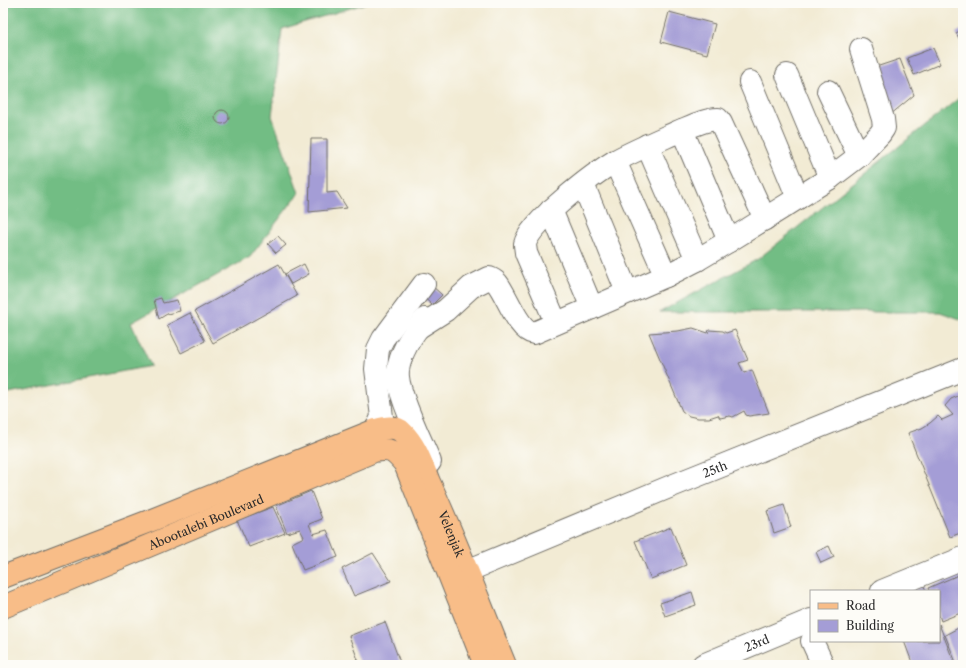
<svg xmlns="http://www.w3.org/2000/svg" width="966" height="668" font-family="'Libre Caslon Text',serif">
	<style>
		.forest { fill: #72bd84; stroke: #4e7458 }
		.building { fill: #a49dd6 }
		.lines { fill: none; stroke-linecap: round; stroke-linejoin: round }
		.minor-casing { stroke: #716e66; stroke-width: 24 }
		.major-casing { stroke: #716e66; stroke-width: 24 }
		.minor { stroke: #fff; stroke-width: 22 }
		.major { stroke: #f8bd88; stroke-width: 22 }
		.labels { text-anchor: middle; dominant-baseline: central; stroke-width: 3.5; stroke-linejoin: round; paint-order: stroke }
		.street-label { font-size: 12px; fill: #2b2b2b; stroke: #fdfcf7 }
	</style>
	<rect width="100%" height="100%" fill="#fdfcf7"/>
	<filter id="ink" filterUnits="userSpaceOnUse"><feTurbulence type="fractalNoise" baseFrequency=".025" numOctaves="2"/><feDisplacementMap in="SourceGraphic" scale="8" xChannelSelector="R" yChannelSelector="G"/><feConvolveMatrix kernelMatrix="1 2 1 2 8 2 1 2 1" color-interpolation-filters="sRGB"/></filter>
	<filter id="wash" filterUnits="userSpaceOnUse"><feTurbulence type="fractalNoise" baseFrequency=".012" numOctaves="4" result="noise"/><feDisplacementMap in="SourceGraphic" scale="16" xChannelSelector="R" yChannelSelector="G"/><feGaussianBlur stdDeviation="0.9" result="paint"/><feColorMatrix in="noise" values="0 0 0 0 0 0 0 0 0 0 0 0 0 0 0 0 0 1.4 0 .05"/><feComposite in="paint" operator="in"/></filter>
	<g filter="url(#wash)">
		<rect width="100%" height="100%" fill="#f2ebd4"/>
		<path class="forest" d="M3,3H367L282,29L272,116L299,193L250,257L131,323L151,366L3,394Z
			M963,95V320L940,312H660L758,259Z"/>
		<g id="blocks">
			<path class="building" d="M669,12L715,24L707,54L661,42Z
				M963,29V45L956,33Z
				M933,48L940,64L914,75L907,58Z
				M900,59L914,95L890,115L876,67Z
				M215 117a7 7 0 1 1 14 0a7 7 0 1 1-14 0Z
				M311,139H327V193L337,192L347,208L309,212Z
				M278,236L286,245L276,253L268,244Z
				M279,264L297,296L213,343L195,311Z
				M304,264L309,274L291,284L285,274Z
				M430,284L442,295L432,305L420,294Z
				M161,298L163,303L177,300L180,311L167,314L159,319L154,300Z
				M190,313L205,341L181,353L167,325Z
				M693,328L708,333L709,330L723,331L726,333L735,330L748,360L739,363L744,373L752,370L769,413L749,416L746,415L744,411L733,417L730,416L720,418L718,415L709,418H698L689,416L682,411L649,333L678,331Z
				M963,394V532L950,537L908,433L922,428L930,423L938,416L942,420L953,415L945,406L951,399Z
				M311,491L322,519L309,524L313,534L327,530L338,557L303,570L292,543L304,537L300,529L287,533L276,506Z
				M784,505L791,527L774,533L767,511Z
				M273,507L285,533L249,547L237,520Z
				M671,527L686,565L651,579L635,541Z
				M829,546L834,557L821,563L816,552Z
				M373,553L391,581L354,596L342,569Z
				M963,573V612L941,621L939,615V591H929L928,588Z
				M924,586L926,591H910Z
				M692,592L696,605L665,616L660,603Z
				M385,622L401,665H360L349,636Z
				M939,624L955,665H913L904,641H939Z
				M962,626L963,628V665H957L945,635Z"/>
		</g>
	</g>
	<g filter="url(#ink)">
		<use href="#blocks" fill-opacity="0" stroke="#716e66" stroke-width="1"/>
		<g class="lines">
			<defs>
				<g id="minor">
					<path d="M787,75L830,178"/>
					<path d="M750,82L798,198"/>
					<path d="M828,91L859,156"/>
					<path d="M682,130L729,241"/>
					<path d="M647,145L697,260"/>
					<path d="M615,161L666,276"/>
					<path d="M583,184L627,292"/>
					<path d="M551,210L592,308"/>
					<path d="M425,319C413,333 401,350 398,370C395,390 422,442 430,462"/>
					<path d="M556,323L526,253C526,251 525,247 525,244C530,222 596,172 617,160C636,150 657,141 677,132C690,127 705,119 718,119L721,123L765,219"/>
					<path d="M416,329L446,310L471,287L489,278C492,279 495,281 497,283C507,295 518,331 534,333L666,276L697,260L729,241L830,178L859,156L880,134L884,128L883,119L861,49"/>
					<path d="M376,430L382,417L376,369L378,349L383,339L424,284"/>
					<path id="s1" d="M467,571L674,485L963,369"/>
					<path d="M882,591L963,558"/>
					<path d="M812,641L823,665"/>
					<path id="s2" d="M703,665L811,620"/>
				</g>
				<g id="major">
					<path id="s3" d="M3,577L152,520L376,430C384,428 395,425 402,432C416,445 422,465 429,482C457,542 480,604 505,665"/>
					<path id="s4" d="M3,607L374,451C391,448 394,451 405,464L485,665"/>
				</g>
			</defs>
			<use href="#minor" class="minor-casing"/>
			<use href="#major" class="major-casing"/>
			<use href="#minor" class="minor"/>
			<use href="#major" class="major"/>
		</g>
	</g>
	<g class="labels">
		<g class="street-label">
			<text stroke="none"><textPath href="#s1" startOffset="268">25th</textPath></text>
			<text stroke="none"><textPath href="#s4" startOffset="220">Abootalebi Boulevard</textPath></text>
			<text stroke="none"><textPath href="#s3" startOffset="542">Velenjak</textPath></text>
			<text stroke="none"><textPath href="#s2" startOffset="58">23rd</textPath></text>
		</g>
	</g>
	<rect width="966" height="668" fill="none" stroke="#fdfcf7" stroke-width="16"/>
	<rect x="810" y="590" width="130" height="52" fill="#fdfcf7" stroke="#a9a8a5"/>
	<rect x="818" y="603" width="20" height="6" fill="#f8bd88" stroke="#a9a8a5"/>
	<text x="846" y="610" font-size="12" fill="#2b2b2b">Road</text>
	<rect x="818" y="620" width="20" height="12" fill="#a49dd6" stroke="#a9a8a5"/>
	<text x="846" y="630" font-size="12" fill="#2b2b2b">Building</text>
</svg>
